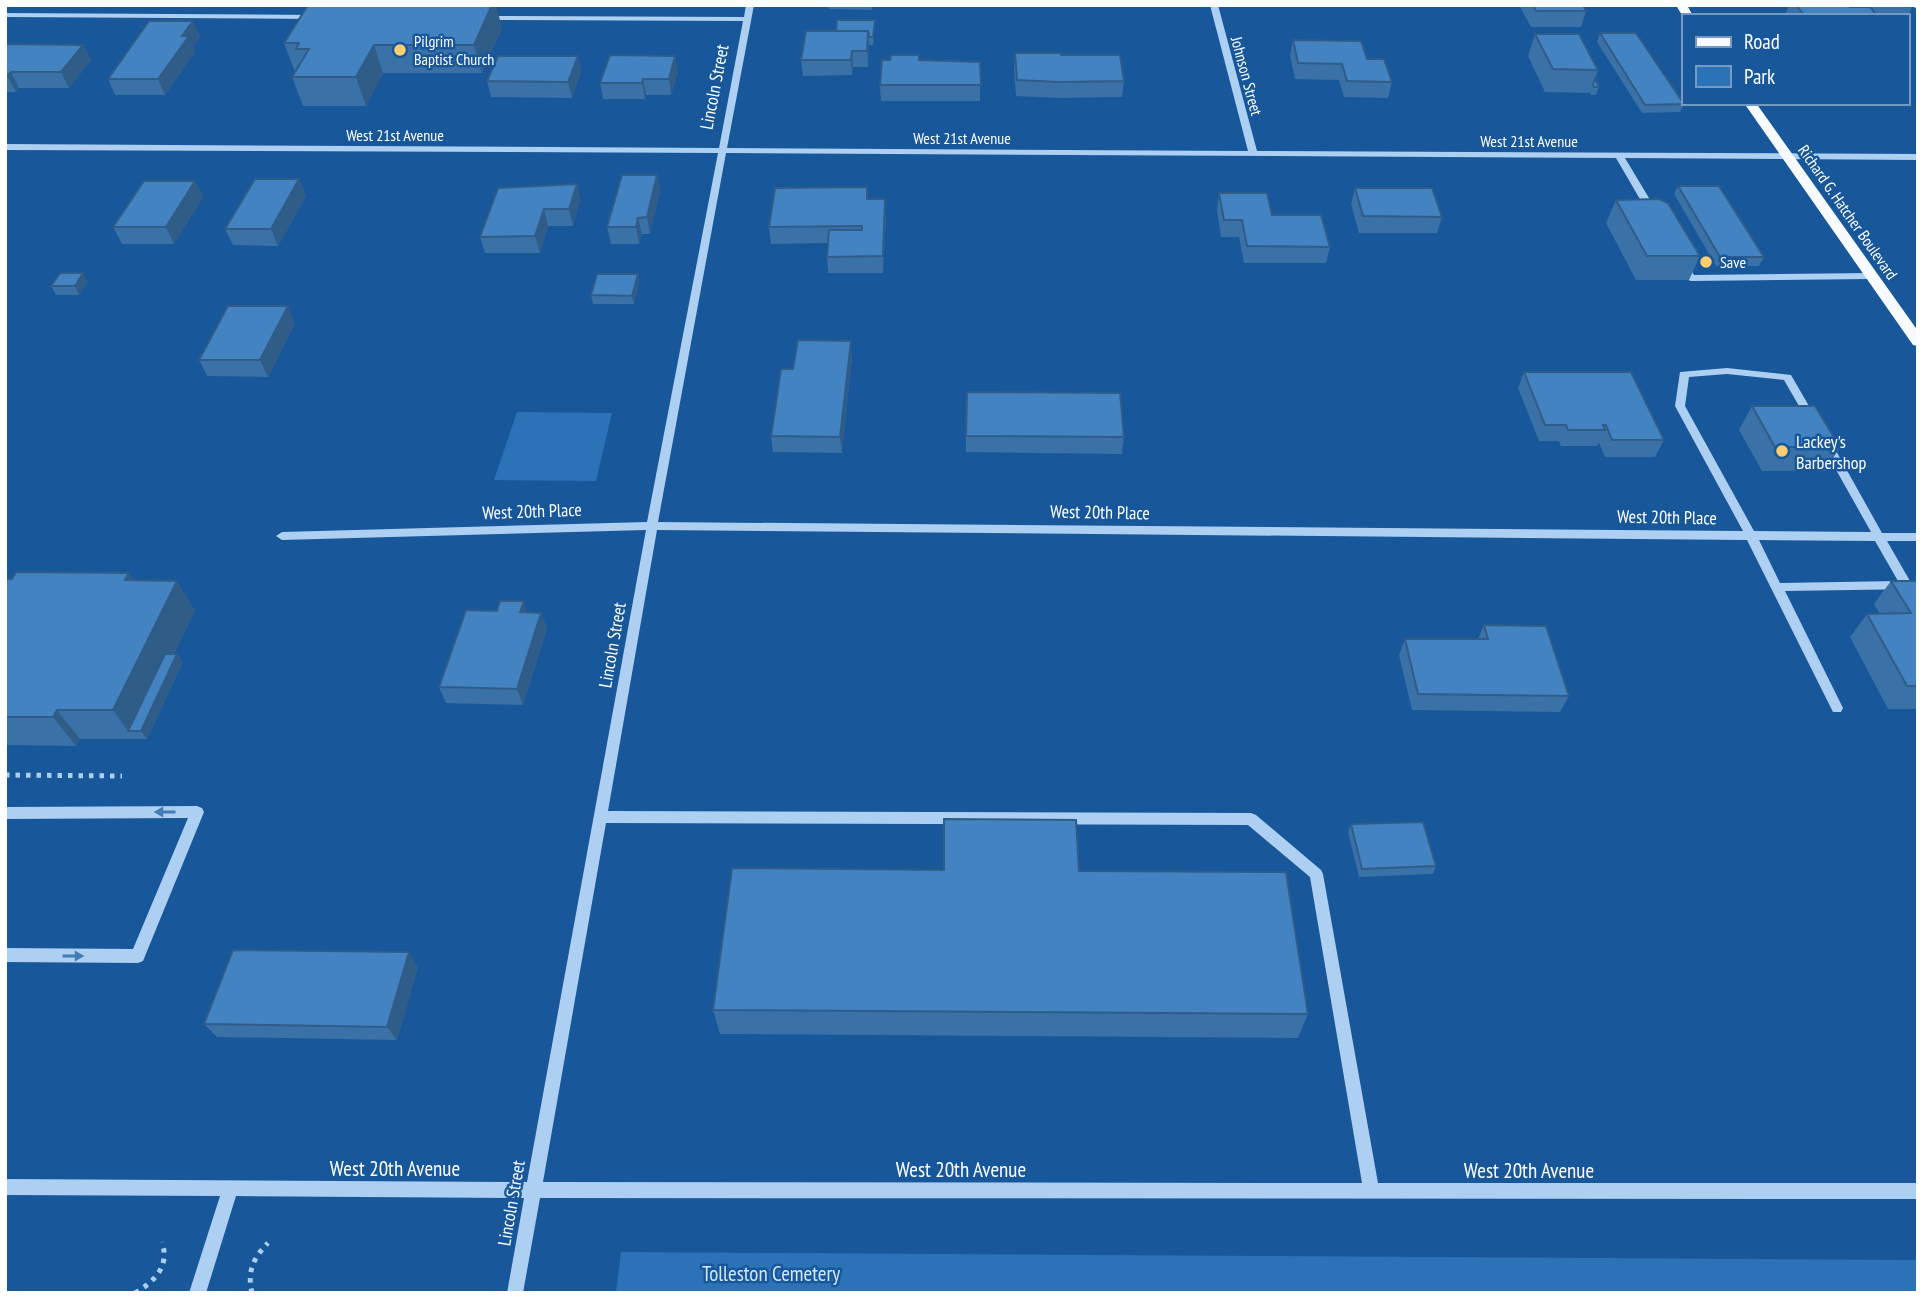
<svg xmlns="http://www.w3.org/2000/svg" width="1923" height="1298" font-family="'PT Sans Narrow',sans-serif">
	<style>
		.green { fill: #2b72b7 }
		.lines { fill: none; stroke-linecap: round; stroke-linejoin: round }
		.path { stroke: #accff2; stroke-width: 5; stroke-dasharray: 4.5 6; stroke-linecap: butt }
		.minor { fill: #accff2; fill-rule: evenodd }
		.major { fill: #f7fbff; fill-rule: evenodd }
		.wall { fill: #3a71a7 }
		.shaded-wall { fill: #305c88 }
		.building { fill: #4483c2; stroke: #305c88; stroke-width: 2 }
		.oneway { fill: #447bb4 }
		.poi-dot { fill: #ffcd6d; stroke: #17579a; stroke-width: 2.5 }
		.labels { text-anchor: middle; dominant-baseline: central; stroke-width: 5; stroke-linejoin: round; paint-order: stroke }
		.far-poi-label { font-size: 16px; fill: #fff; stroke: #17579a; text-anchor: start }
		.far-street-label { font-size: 16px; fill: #fff; stroke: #17579a }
		.street-label { font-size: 18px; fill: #fff; stroke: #17579a }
		.poi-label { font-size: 18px; fill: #fff; stroke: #17579a; text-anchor: start }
		.near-street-label { font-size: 21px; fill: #fff; stroke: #17579a }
		.near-park-label { font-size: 21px; fill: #d4e8fc; stroke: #17579a }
	</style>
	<rect width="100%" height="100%" fill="#17579a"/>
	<path class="green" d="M517,412L612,413L596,481L494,480Z
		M621,1252L1918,1260V1293H616Z"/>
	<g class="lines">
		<path class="path" d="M5,775L122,776
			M135,1293C155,1281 170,1266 162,1242
			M252,1293C247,1272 253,1258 268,1243"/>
		<path class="minor" d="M746,5H754L727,148L1248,151L1210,5H1218L1257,151L1918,154V160L1625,158L1658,213L1653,216L1648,213L1616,158L726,153L658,522L1743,531L1675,406L1680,372L1727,368L1791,375L1816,418L1811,422L1807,420L1784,380L1727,374L1689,377L1685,406L1754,531L1871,532L1821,443L1822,440H1830L1882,533H1918V541H1887L1910,581H1918V589L1785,591L1843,708L1841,712H1833L1747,540L657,530L608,811L1251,813L1256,815L1321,870L1323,874L1378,1183H1918V1199L540,1198L523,1293H507L524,1198L236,1196L206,1293H189L220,1196L5,1195V1179L527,1182L646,530L282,540L276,536L282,532L647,522L718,153L5,150V144L719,148L743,21L482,20L478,18L482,16L744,17ZM1759,540L1875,541L1898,581L1780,583ZM606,823L1248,825L1310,877L1362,1183L543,1182Z
			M1911,5H1918V10Z
			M5,13L317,15L321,17L317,19L5,17Z
			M1682,259L1685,260L1694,275L1871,273L1876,276L1871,279L1691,281L1688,280L1677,262Z
			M197,806L202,808L204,812L143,961L138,963L5,962V948L133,949L188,818L5,819V807Z"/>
		<path class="major" d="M1676,5H1687L1693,16L1683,17Z
			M1744,103H1756L1918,331V346L1913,345Z"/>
	</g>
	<path class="wall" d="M828,5H872V10L829,9Z
		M1519,5H1583L1586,11L1581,27H1531Z
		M1789,5H1849L1850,7L1877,16H1786L1785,15Z
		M1870,5H1913L1909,13H1876Z
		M875,20V28L873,45H869L868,67H853L852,75L803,76L801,60L836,31Z
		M193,21L200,37L193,46L195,52L165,95H115L108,79Z
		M502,28L482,73H383L366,106H303L292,77L295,72L284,43Z
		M1600,33L1684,104L1680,112L1642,113L1597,42Z
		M1535,34L1598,70L1595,79L1599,87L1596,95H1591L1590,93L1545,92L1528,56Z
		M1293,40L1367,59L1392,82L1388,98L1344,97L1339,80L1295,79L1290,56Z
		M5,44L83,45L91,60L69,88H19L16,92H5Z
		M1015,53L1061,55L1124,81L1122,97L1058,98L1016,96L1014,69Z
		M578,56L581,72L572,98L491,97L487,81Z
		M675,56L678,72L671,95H646L645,99H603L600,83Z
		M920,60L980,62V101H881L880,85Z
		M657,175L660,191L650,234H642L639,244H611L607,227Z
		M299,179L306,196L278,246L233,245L225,229Z
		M195,181L203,197L174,244H122L113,227Z
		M577,184L580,200L573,226H548L540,253H485L480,237Z
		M1678,186L1764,257L1759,266H1716L1674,194Z
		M867,187L868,199L886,215L883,273H828L827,257L828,243L771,244L769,227Z
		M1355,188L1442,217L1437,233H1359L1351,204Z
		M1219,193L1272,215L1330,247L1326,263H1244L1239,237H1221L1217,210Z
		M1616,200L1700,256L1689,280H1636L1606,223Z
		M638,274L639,283L634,304H593L591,295Z
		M88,282L79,295H56L51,286Z
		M295,323L268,377L207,376L199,360Z
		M852,357L842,453L773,452L771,436L793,369Z
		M1524,372L1664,440L1655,457H1605L1599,443L1597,446H1561L1559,441H1539L1518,388Z
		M1752,406L1840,447L1825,471H1762L1739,430Z
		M966,436L1124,437L1122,454L966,452Z
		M5,579L134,580L195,610L174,654H177L183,662L147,739H80L76,746L5,745Z
		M1891,581H1918V709H1888L1850,637L1867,614H1880L1874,604Z
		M528,612L541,613L547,629L523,705L446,703L439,687Z
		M1484,625L1569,696L1560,712L1412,710L1399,655L1405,639H1478Z
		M1351,824L1436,866L1433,874L1359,877L1348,832Z
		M1079,871L1308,1014L1298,1038L720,1034L713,1010Z
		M418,967L397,1040L217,1037L204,1024Z"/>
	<path class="shaded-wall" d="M492,5H496L502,28L482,73L474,45Z
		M875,20V28L873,45V37Z
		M193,21L200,37L193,46L195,52L165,95L158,79L182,36Z
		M868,31L869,46L868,67L867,51Z
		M83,45L91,60L69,88L61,72Z
		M374,45L383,73L366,106L356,77Z
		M852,51L853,67L852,75L851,60Z
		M578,56L581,72L572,98L568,82Z
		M675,56L678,72L671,95L669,79Z
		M11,72L19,88L16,92L7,76Z
		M643,79L646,95L645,99L642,83Z
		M657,175L660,191L650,234L647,217Z
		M299,179L306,196L278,246L271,229Z
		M195,181L203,197L174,244L166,227Z
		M577,184L580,200L573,226L569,209Z
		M885,199L886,215L883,273V256Z
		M544,209L548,226L540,253L535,236Z
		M638,218L642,234L639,244L636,227Z
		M83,273L88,282L79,295L75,286Z
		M638,274L639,283L634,304L632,296Z
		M288,306L295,323L268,377L260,360Z
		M851,341L852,357L842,453L840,437Z
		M129,573L148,603L125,580Z
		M177,581L195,610L138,731H128L113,710Z
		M524,601L529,618L520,612Z
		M541,613L547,629L523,705L517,689Z
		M177,654L183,662L147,739L141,731Z
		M57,710L80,739L76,746L53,717Z
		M409,952L418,967L397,1040L387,1027Z"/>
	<path class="building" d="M308,5H492L474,45H374L356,77H292L309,49H296L299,43H284Z
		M1533,5H1583L1586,11H1536Z
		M1796,5H1849L1850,7H1870L1877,16H1789L1788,15H1804Z
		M837,20H875L873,37H869L868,31H836Z
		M149,21H193L182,36H189L158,79H108Z
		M806,31H868L867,51H852L851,60H801Z
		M1600,33H1636L1684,104L1645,105Z
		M1535,34H1579L1598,70L1553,69Z
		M1293,40L1361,41L1367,59H1384L1392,82L1347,81L1342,64L1298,63Z
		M5,44L83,45L61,72H11L7,76H5Z
		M1015,53H1061V55H1120L1124,81L1059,82L1017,80Z
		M610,55L675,56L669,79H643L642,83H600Z
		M891,55H919V60L980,62L981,85H880L882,60H890Z
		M498,56H578L568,82L487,81Z
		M1595,79L1599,87H1594L1593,84Z
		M622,175H657L647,217L638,218L636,227H607Z
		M255,179H299L271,229H225Z
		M144,181H195L166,227H113Z
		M577,184L569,209H544L535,236L480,237L498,188Z
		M1678,186H1719L1764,257H1720Z
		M867,187V199H885L883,256L827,257L829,230H862V226L769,227L775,188Z
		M1355,188H1432L1442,217L1363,216Z
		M1219,193H1267L1272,215H1321L1330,247L1247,246L1242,220H1224Z
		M1659,199L1668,203L1700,256H1647L1616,200Z
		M60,273H83L75,286H51Z
		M597,274H638L632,296L591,295Z
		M228,306H288L260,360H199Z
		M798,340L851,341L840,437L771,436L781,369H793Z
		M1524,372H1631L1664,440H1612L1606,425H1603L1605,430H1568L1566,425H1545Z
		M967,392L1120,393L1124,437L966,436Z
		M1752,406H1815L1840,447H1775Z
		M16,572L129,573L125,580L177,581L113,710H57L53,717H5V579H12Z
		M1891,581H1918V686H1907L1867,614L1911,613Z
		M500,601H524L520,612L541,613L517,689L439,687L466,610L497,611Z
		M1484,625L1546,626L1569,696L1418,694L1405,639H1488Z
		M165,654H177L141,731H128Z
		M944,819L1076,820L1079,871L1286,872L1308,1014L713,1010L732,868L944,870Z
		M1423,822L1436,866L1362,869L1351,824Z
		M233,950L409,952L387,1027L204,1024Z"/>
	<defs><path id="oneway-solid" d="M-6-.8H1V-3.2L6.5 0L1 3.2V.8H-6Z" transform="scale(1.75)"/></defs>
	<g class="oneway">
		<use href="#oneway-solid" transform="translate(165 812) rotate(180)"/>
		<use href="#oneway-solid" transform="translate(73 956)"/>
	</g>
	<g class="poi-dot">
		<circle cx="400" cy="50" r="7"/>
		<circle cx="1706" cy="262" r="7"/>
		<circle cx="1782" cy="451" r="7"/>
	</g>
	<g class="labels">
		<g class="far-poi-label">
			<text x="414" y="41">Pilgrim<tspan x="414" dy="18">Baptist Church</tspan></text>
			<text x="1720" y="262">Save</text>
		</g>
		<g class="far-street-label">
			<text transform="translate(1247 76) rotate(75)">Johnson Street</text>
			<text x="395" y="135">West 21st Avenue</text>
			<text x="962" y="138">West 21st Avenue</text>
			<text x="1529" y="141">West 21st Avenue</text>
			<text transform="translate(1848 212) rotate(55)">Richard G. Hatcher Boulevard</text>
		</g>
		<g class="street-label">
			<text transform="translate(714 87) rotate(-79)">Lincoln Street</text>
			<text transform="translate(532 511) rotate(-2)">West 20th Place</text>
			<text transform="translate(1100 512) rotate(1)">West 20th Place</text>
			<text transform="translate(1667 517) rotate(1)">West 20th Place</text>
			<text transform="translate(612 645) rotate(-80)">Lincoln Street</text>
			<text transform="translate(511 1203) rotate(-80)">Lincoln Street</text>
		</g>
		<g class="poi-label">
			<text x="1796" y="441">Lackey's<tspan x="1796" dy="21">Barbershop</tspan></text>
		</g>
		<g class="near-street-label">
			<text x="395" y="1168">West 20th Avenue</text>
			<text x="961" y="1169">West 20th Avenue</text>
			<text x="1529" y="1170">West 20th Avenue</text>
		</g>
		<g class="near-park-label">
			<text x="771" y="1273">Tolleston Cemetery</text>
		</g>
	</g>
	<rect width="1923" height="1298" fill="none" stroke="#ffffff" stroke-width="14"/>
	<rect x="1682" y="14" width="228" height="91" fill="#17579a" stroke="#749ac2" stroke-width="2"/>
	<rect x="1696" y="37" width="35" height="10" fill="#f7fbff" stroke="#749ac2" stroke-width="2"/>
	<text x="1744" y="49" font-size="21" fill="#ffffff">Road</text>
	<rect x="1696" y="66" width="35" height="21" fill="#2b72b7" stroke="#749ac2" stroke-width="2"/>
	<text x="1744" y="84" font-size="21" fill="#ffffff">Park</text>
</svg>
